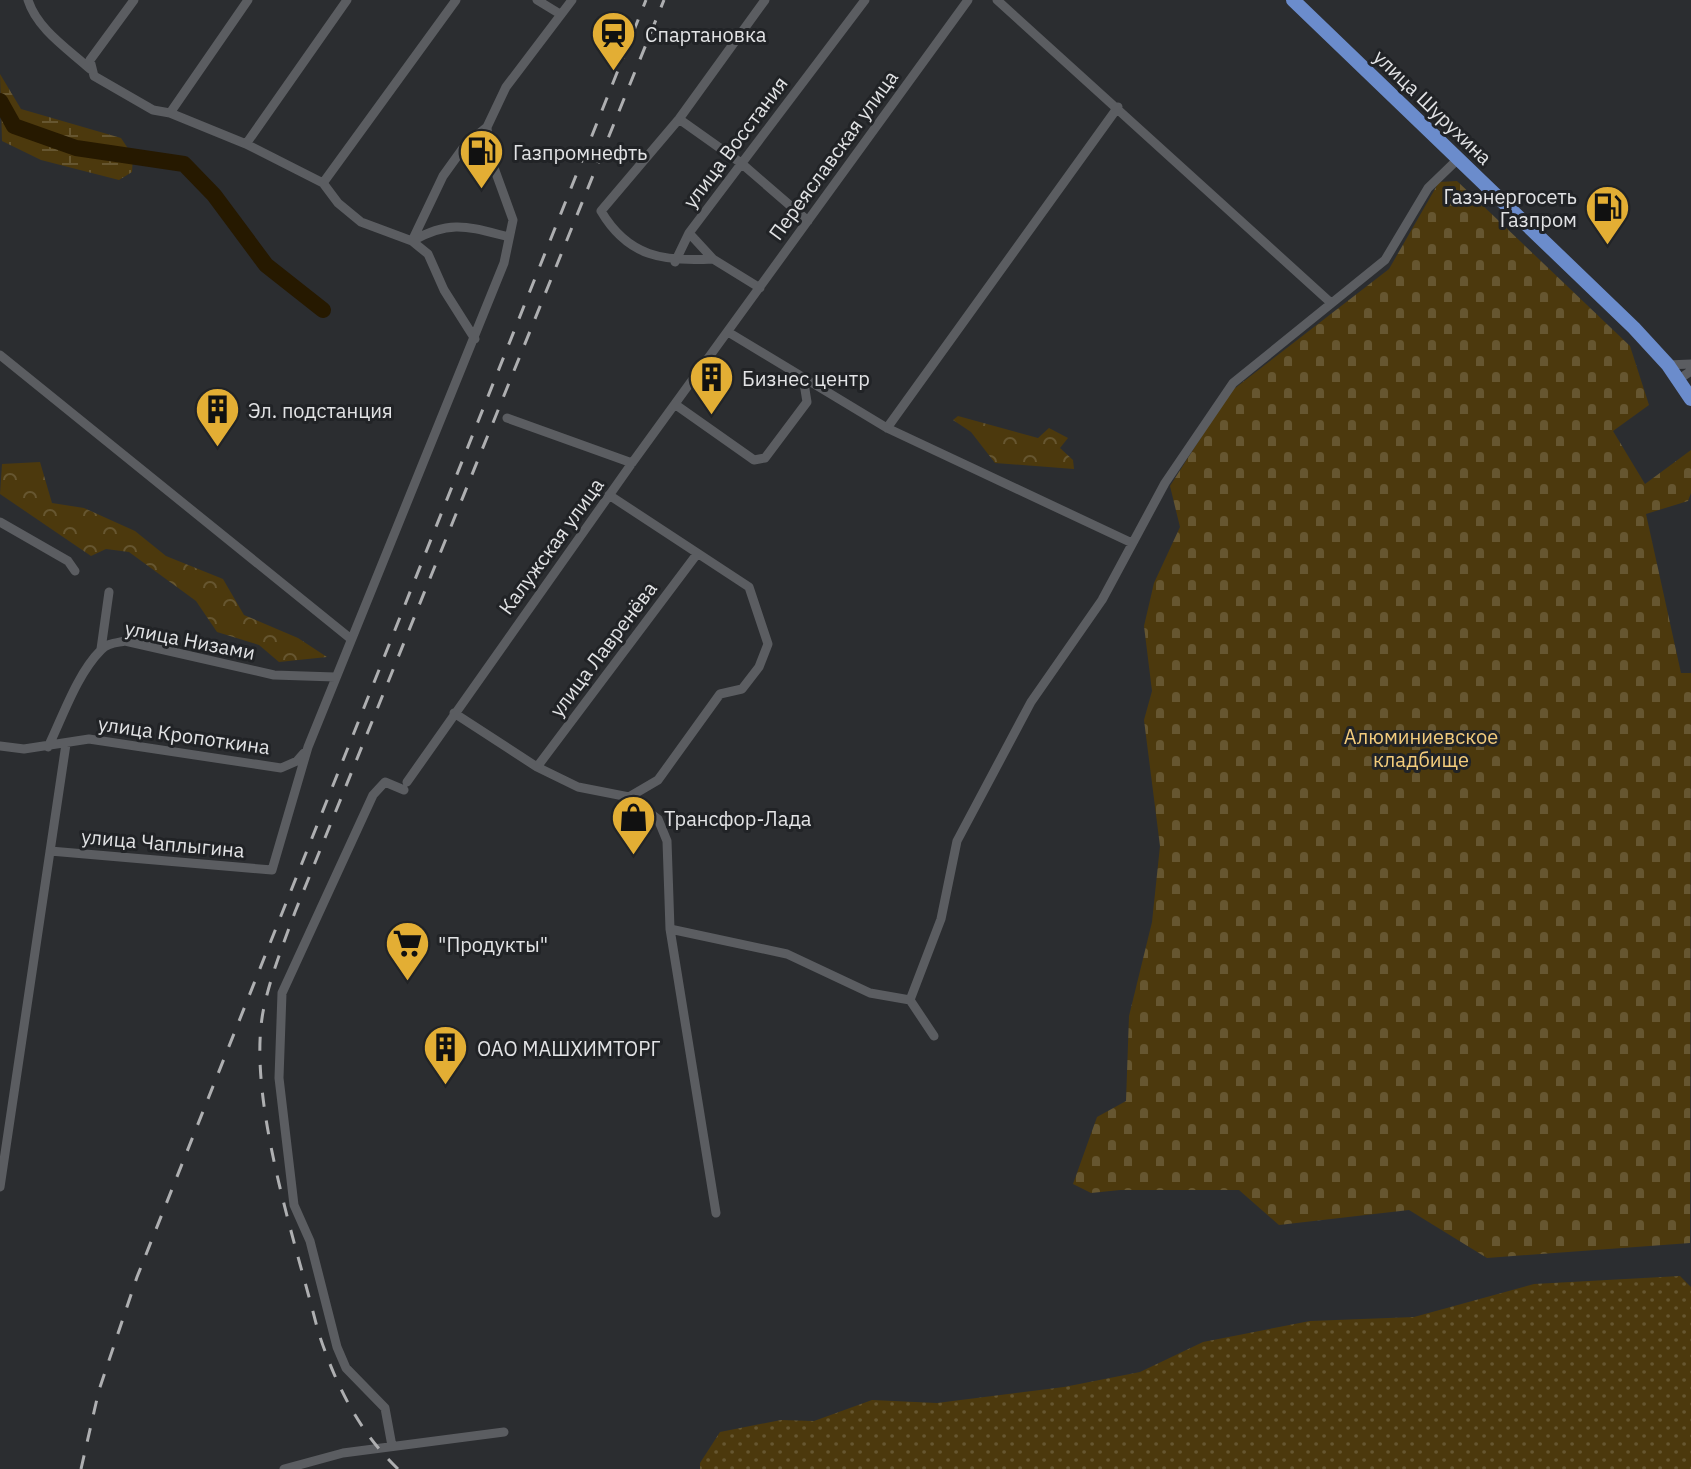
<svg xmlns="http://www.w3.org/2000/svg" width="1691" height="1469" font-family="'IBM Plex Sans',sans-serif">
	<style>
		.forest { fill: url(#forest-crowns) }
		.wetland { fill: url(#wetland-marsh) }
		.cemetery { fill: url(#cemetery-stones) }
		.park { fill: url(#park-dots) }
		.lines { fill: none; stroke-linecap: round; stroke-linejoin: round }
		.river { stroke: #261900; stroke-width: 16 }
		.minor { stroke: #5b5d61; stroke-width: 9 }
		.highway { stroke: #6b8ccc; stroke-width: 14 }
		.rail { stroke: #aeafb1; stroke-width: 3; stroke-dasharray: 14 14; stroke-linecap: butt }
		.labels { text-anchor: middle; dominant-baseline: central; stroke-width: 6; stroke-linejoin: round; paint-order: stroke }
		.poi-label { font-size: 20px; fill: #e2e3e5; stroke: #212326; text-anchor: start }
		.street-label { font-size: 20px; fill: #e2e3e5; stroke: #212326 }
		.park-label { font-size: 20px; fill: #f3cc7c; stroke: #212326 }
	</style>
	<defs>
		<pattern id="forest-crowns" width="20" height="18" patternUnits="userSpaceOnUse" patternTransform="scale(2)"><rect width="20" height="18" fill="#4c390d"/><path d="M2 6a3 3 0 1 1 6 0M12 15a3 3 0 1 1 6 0" fill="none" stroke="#665630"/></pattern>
		<pattern id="wetland-marsh" width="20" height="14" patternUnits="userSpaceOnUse" patternTransform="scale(2)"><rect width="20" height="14" fill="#4c390d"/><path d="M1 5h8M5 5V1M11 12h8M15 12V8" fill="none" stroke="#665630"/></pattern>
		<pattern id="cemetery-stones" width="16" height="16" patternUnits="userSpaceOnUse" patternTransform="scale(2)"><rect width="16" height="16" fill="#4c390d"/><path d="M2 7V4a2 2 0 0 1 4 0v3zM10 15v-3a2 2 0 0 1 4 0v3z" fill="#665630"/></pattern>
		<pattern id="park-dots" width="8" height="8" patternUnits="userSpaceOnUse" patternTransform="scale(2)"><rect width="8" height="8" fill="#4c390d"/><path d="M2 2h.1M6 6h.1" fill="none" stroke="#665630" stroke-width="1.8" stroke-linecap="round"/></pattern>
	</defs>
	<rect width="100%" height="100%" fill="#2b2d30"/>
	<path class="forest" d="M958,416L1038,438L1049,428L1068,438L1060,448L1073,460L1074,469L995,463L971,432L953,420Z
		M40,462L52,503L84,508L135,531L166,556L223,579L244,615L298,638L327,657L279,662L259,645L217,632L196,601L129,552L106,549L91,556L0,494L2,464Z"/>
	<path class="wetland" d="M0,74L21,109L121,138L133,156L132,172L119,180L41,160L2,141Z"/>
	<path class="cemetery" d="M1457,181L1630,346L1649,405L1613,431L1645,484L1691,450V493L1688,501L1646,514L1681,673H1691L1690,1243L1487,1258L1409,1210L1279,1225L1239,1190H1120L1091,1193L1073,1184L1097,1117L1126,1101L1129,1016L1152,922L1160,846L1144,720L1152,691L1144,626L1154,583L1180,527L1170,486L1230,392L1389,269L1439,182Z"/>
	<path class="park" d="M1680,1276L1691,1287V1469H700V1463L720,1432L781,1420L814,1421L872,1400L937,1403L1064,1387L1140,1372L1203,1342L1310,1321L1414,1317L1534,1284Z"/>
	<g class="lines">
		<path class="river" d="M0,101L14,126L76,148L184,164L214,195L266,265L323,310"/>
		<path class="minor" d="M28,0C37,29 68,49 90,69
			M134,0L90,60L94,76L153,110L170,113L246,144L323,183L338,203L361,222L412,241C451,219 469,227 509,237
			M537,0L560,14
			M997,0L1330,302
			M170,113L248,0
			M679,119L741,163L808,221
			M246,144L347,0
			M323,183L456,0
			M713,259C664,262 628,257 601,211L679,119L765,0
			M675,262L689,233
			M760,288L713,259L689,233L865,0
			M728,332L887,428L1132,543
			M475,339L444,290L428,254L412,241L443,176L466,144L487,127L506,87L572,0
			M0,355L351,639
			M1668,365L1691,364
			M1679,379L1691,371
			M676,405L754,460L765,458L807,402L803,377
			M507,418L632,463
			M887,428L1118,107
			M609,495L749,587L768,644L759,667L742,689L720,694L658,780L629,797
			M0,522L68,561L75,571
			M101,649L109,592
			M454,713L537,767L578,787L629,797L658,819L667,841L670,929L716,1213
			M0,746L24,749L89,739L281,768L297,761L304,753
			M48,747C63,716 77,674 101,650C107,643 116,643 125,641L274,675L335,677
			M537,767L697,554
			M407,782L632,463L968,0
			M50,851L272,870L308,747L504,263L513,220L489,154L487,127
			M670,929L787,954L870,993L910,1000L934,1036
			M910,1000L941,919L957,841L1031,702L1102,600L1165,483L1233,383L1385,260L1428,188L1458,159
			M0,1187L66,744
			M392,1446L385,1408L346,1368L337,1347L310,1241L294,1205L279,1078L282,993L373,795L385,782L404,790
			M284,1469L343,1453L504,1432"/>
		<path class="highway" d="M1293,0L1634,328L1668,365L1691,399"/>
		<path class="rail" d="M81,1469L99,1390L137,1277L646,0
			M398,1469C358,1431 335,1383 318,1331C296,1243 247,1100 263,1012C270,977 283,945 295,912L664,0"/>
	</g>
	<defs>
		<symbol id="station-pin" viewBox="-11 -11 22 30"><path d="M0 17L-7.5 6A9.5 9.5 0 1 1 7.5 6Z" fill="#e3ae34" stroke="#212326"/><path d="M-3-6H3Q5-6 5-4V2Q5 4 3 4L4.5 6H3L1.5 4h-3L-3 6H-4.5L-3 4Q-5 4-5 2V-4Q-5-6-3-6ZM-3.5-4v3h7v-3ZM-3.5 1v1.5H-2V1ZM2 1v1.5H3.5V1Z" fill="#111"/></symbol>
		<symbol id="fuel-pin" viewBox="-11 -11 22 30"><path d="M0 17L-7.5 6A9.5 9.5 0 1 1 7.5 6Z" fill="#e3ae34" stroke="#212326"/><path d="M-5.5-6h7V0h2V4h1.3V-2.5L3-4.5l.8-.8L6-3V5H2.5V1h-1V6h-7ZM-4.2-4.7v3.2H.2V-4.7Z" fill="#111"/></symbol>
		<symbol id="building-pin" viewBox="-11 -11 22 30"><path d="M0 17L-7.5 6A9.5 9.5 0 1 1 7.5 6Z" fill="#e3ae34" stroke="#212326"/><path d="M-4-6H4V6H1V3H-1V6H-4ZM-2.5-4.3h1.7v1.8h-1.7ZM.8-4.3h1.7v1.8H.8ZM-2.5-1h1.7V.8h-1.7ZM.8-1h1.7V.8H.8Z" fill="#111"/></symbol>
		<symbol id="shop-pin" viewBox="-11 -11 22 30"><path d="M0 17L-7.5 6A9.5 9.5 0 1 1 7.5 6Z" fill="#e3ae34" stroke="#212326"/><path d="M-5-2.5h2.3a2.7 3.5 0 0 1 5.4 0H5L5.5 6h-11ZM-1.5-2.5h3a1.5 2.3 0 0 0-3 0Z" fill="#111"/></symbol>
		<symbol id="supermarket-pin" viewBox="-11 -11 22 30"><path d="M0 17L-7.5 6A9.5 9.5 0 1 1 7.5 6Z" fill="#e3ae34" stroke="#212326"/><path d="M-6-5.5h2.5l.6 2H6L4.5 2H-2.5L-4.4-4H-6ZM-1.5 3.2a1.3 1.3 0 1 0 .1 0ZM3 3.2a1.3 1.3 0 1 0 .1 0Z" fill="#111"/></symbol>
	</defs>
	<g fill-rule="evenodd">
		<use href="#station-pin" x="588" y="8" width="51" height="69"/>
		<use href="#fuel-pin" x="456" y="126" width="51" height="69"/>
		<use href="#fuel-pin" x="1582" y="182" width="51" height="69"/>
		<use href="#building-pin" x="686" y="352" width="51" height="69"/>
		<use href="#building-pin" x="192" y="384" width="51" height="69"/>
		<use href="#shop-pin" x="608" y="792" width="51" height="69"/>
		<use href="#supermarket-pin" x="382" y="918" width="51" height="69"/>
		<use href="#building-pin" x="420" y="1022" width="51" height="69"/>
	</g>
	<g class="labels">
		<g class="poi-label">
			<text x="645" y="34">Спартановка</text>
			<text x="513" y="152">Газпромнефть</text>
			<text x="1577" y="196" text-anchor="end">Газэнергосеть<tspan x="1577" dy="23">Газпром</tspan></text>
			<text x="742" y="378">Бизнес центр</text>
			<text x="248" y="410">Эл. подстанция</text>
			<text x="664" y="818">Трансфор-Лада</text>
			<text x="438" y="944">"Продукты"</text>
			<text x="477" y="1048">ОАО МАШХИМТОРГ</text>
		</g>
		<g class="street-label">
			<text transform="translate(1433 107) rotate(44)">улица Шурухина</text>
			<text transform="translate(735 142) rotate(-53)">улица Восстания</text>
			<text transform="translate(833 155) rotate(-54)">Переяславская улица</text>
			<text transform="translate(551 546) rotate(-54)">Калужская улица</text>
			<text transform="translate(190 640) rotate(11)">улица Низами</text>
			<text transform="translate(603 649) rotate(-53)">улица Лавренёва</text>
			<text transform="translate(184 735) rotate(8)">улица Кропоткина</text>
			<text transform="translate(163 843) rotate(5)">улица Чаплыгина</text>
		</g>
		<g class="park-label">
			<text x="1421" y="736">Алюминиевское<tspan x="1421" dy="23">кладбище</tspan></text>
		</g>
	</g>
</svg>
